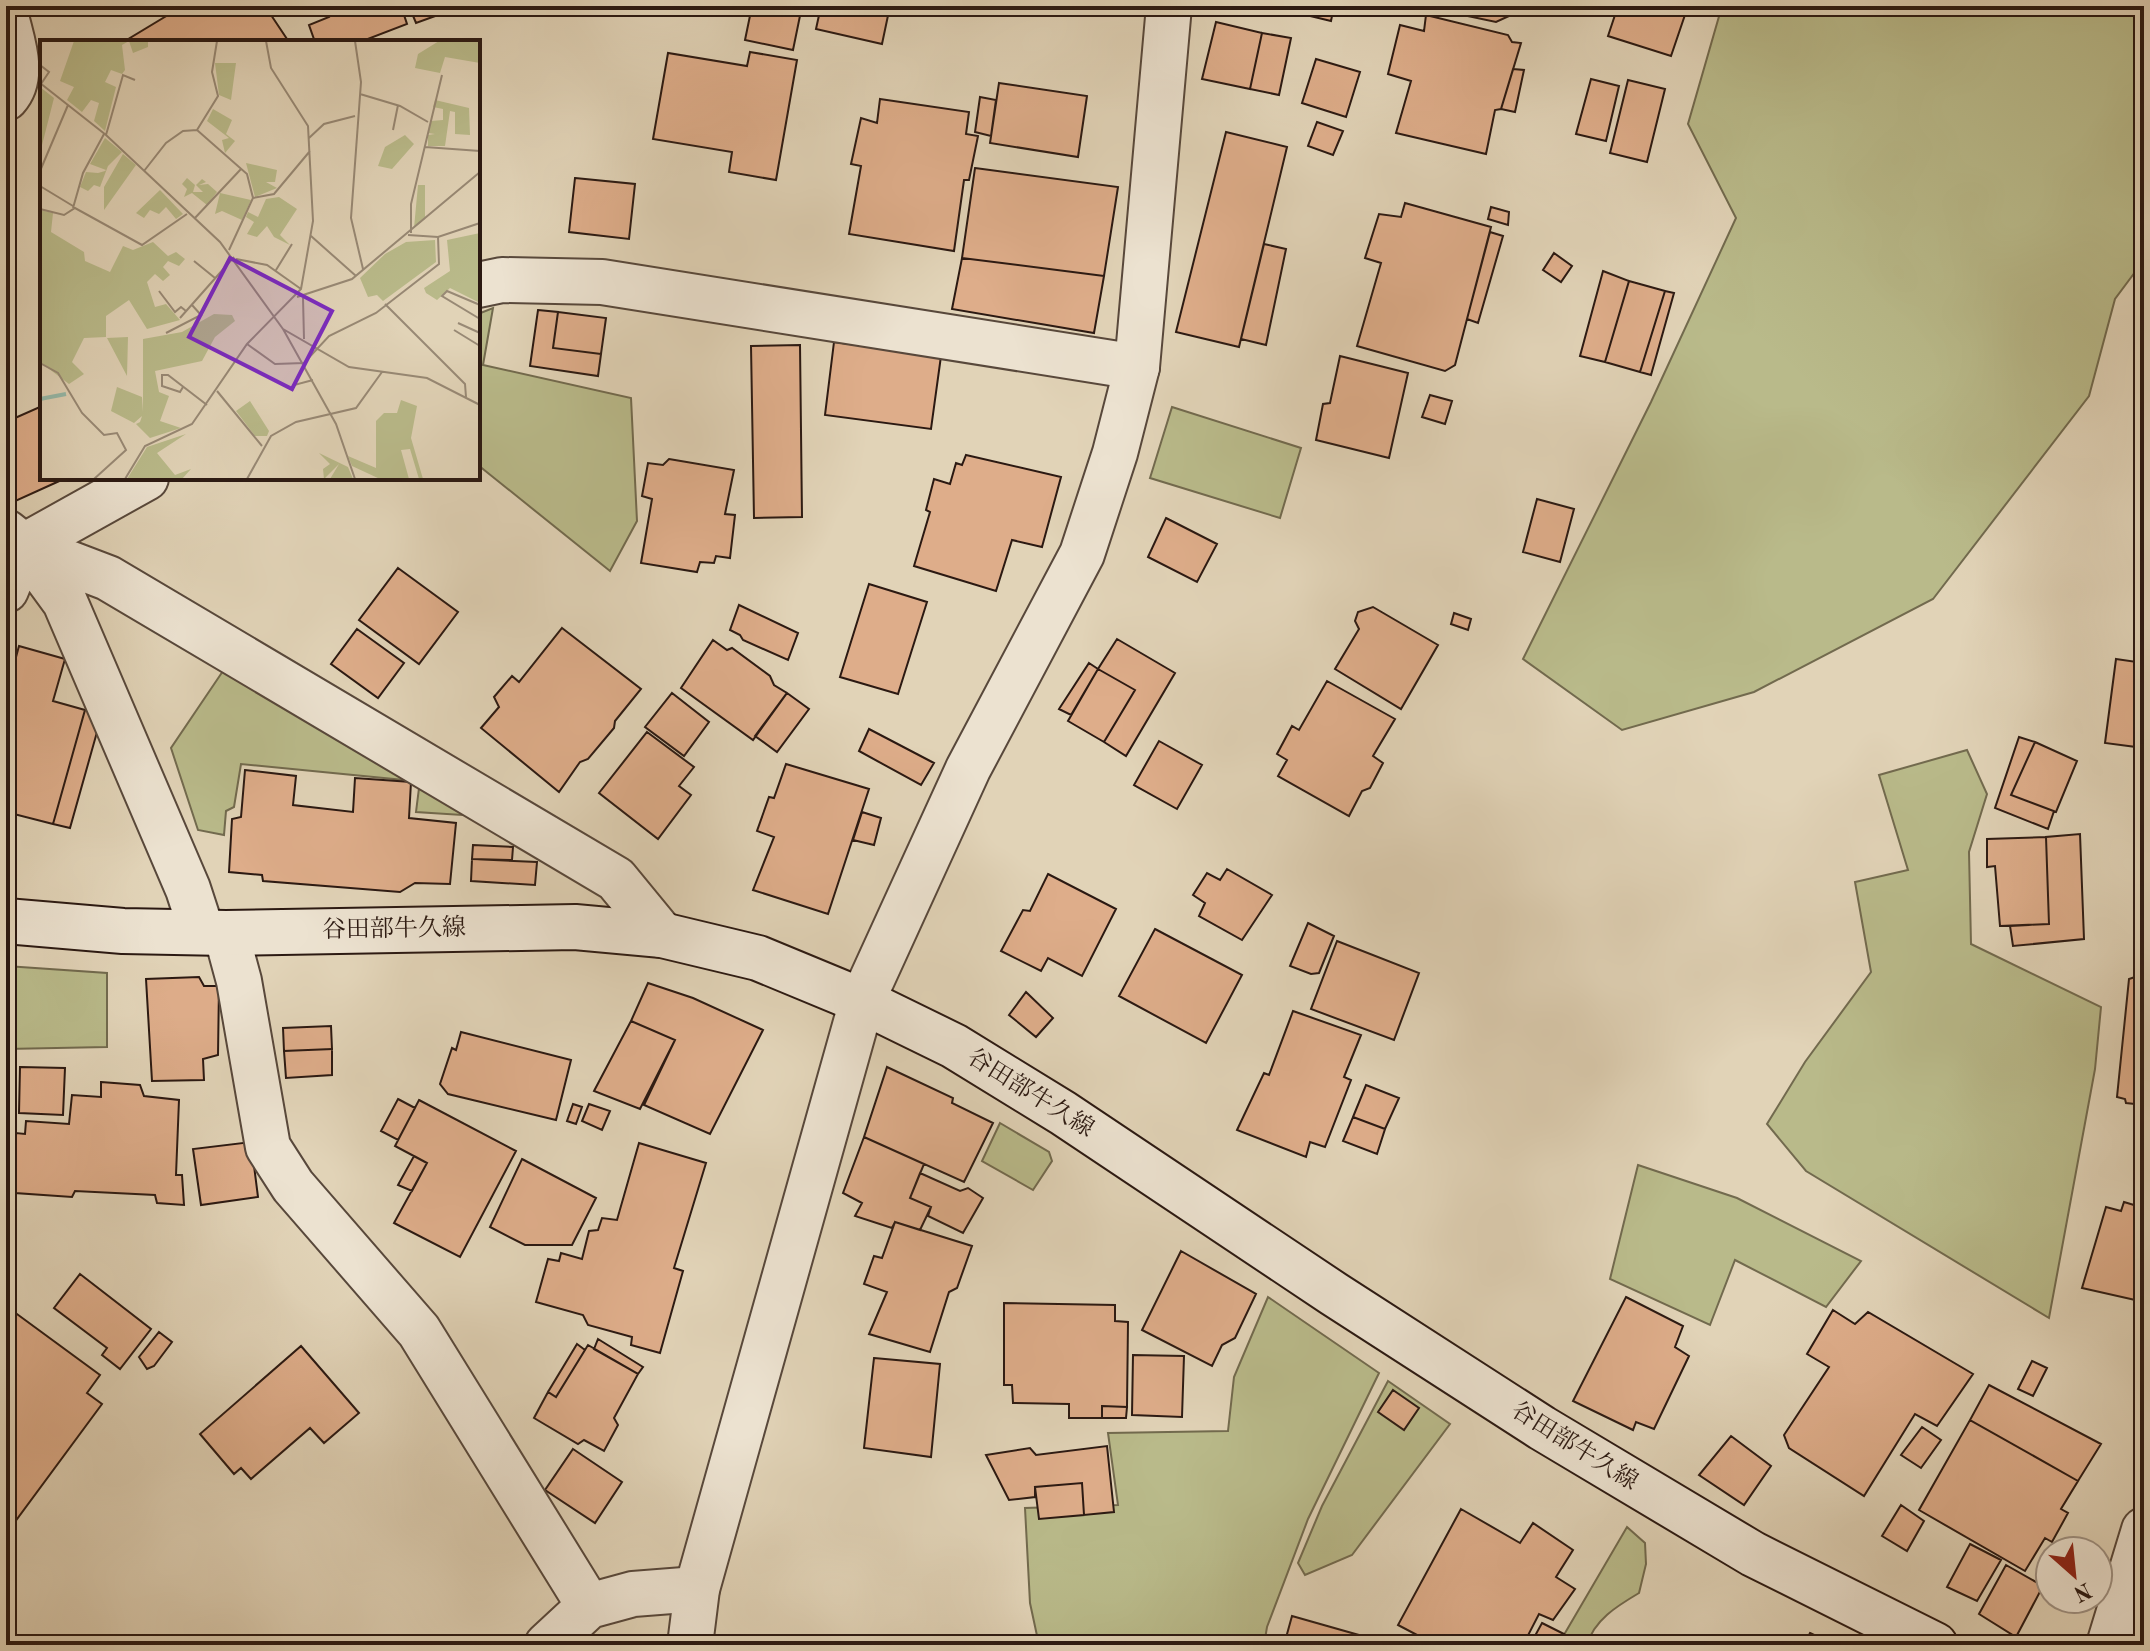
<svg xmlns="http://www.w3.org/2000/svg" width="2150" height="1651" font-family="'Old Standard TT','Noto Serif JP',serif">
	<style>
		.green { fill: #b9ba8a; stroke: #726a4e; stroke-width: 2 }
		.building { fill: #dead8a; stroke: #2b1912; stroke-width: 2 }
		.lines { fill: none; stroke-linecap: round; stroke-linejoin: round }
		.minor-casing { stroke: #58483b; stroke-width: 48 }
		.tertiary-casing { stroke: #58483b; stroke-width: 48 }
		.secondary-casing { stroke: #2b1912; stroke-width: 48 }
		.minor { stroke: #ece2d0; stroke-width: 44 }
		.tertiary { stroke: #ece2d0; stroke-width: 44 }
		.secondary { stroke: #ece2d0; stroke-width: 44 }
		.labels { text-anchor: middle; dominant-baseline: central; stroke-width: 6; stroke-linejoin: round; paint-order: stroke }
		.street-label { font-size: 24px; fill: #2b1912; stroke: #ece2d0 }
		.inset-river { fill: none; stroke: #95b9a9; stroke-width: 4 }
		.inset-road { fill: none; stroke: #988975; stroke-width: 2 }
		.view { fill: #7b2cbf; fill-opacity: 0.15; stroke: #7b2cbf; stroke-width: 4 }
		.inset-edge { fill: none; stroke: #2b1912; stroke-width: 4 }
	</style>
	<rect width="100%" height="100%" fill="#e1d3b7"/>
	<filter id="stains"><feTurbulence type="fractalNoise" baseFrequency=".0025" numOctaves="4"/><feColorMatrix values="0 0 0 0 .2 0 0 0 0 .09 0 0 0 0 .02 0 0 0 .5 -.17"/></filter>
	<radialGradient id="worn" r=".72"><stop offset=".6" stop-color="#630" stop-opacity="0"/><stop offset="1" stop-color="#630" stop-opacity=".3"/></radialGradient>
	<path class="green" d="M1722,6H2144V260L2115,299L2089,396L1933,599L1754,692L1622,730L1523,659L1651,402L1736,218L1688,124Z
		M493,308L483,365L631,398L637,521L610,571L478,465V314Z
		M1172,407L1301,448L1280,518L1150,478Z
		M225,668L462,806V815L416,812L419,788L414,781L241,764L234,807L226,811L224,835L198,830L171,748Z
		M1967,750L1987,794L1969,852L1971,944L2101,1007L2095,1069L2049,1318L1806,1171L1767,1124L1805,1062L1871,972L1855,882L1908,870L1879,775Z
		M6,966L107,973V1047L6,1049Z
		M1000,1123L1049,1152L1052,1161L1033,1190L982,1161Z
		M1638,1165L1737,1198L1861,1261L1826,1307L1735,1260L1710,1325L1610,1279Z
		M1268,1297L1379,1373L1308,1519L1267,1627L1264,1645H1039L1030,1603L1025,1508L1118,1505L1108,1433L1228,1431L1234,1377Z
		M1388,1381L1450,1424L1352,1555L1305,1575L1298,1563L1322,1506Z
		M1627,1527L1645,1543L1646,1564L1639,1593C1617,1606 1594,1620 1587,1645H1558Z"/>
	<path class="building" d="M265,6L289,42L125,41L183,6Z
		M325,6H401L407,24L360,42H315L309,25L329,17Z
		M409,6H463L416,23Z
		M752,6H802L793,50L745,40Z
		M821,6H890L882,44L816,29Z
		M1308,6H1334L1331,21L1306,15Z
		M1420,6H1511L1509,16L1496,22Z
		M1618,6H1688L1671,56L1608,36Z
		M1426,15L1508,35L1512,42L1521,43L1501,109L1495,110L1486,154L1396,133L1411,81L1388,74L1400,25L1424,31Z
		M1216,22L1262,33L1250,89L1202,79Z
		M1262,33L1291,38L1279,95L1250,89Z
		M750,52L797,60L776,180L729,172L732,152L653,139L668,53L747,66Z
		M1316,59L1360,72L1346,117L1302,103Z
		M1513,69L1524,70L1515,112L1501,109Z
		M1591,79L1619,86L1606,141L1576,134Z
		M1628,80L1665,89L1647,162L1610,153Z
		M999,83L1087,96L1078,157L990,143Z
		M980,97L996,100L991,136L975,132Z
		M880,99L969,112L966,134L978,136L969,180H964L954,251L849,234L861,166L851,164L861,118L877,123Z
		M1317,122L1343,131L1333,155L1308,146Z
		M1226,132L1287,147L1239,347L1176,332Z
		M975,168L1118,187L1104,276L962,258Z
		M575,178L635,184L629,239L569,232Z
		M1405,203L1491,227L1455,365L1445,371L1357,346L1381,263L1365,258L1379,214L1401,217Z
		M1491,207L1509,212L1508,225L1488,219Z
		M1490,232L1503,236L1478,323L1467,319Z
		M1264,244L1286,249L1266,345L1241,339Z
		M1554,253L1572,266L1561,282L1543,270Z
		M962,258L1104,276L1094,333L952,309Z
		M1603,271L1629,281L1605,362L1580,356Z
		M1629,281L1665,291L1640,372L1605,362Z
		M1665,291L1674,293L1651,375L1640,372Z
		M538,310L558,312L553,348L601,354L598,376L530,366Z
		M558,312L606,318L601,354L553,348Z
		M834,342L941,356L931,429L825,415Z
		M800,345L802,517L754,518L751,346Z
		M1340,356L1408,373L1389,458L1316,440L1323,404L1330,403Z
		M1430,395L1452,401L1445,424L1422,417Z
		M42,406V478H66L11,503L6,492V422Z
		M966,455L1061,477L1042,547L1012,540L996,591L914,566L930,512L926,510L934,479L950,484L956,463L962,465Z
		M669,459L734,470L725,514L735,515L730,558L716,556L714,563L700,562L697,572L641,563L652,499L642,496L648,463L663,465Z
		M1537,499L1574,509L1560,562L1523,552Z
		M1166,518L1217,544L1197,582L1148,557Z
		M398,568L458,612L419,664L359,620Z
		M869,584L927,602L898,694L840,677Z
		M739,605L798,633L788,660L743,640L740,635L730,630Z
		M1373,607L1438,645L1401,709L1335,669L1359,629L1355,621L1358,612Z
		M1454,613L1471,619L1468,630L1451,624Z
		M562,628L641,689L615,721L614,728L588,759L580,762L559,792L481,728L499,707L494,697L512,676L519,682Z
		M357,629L404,663L378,698L331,664Z
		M1117,639L1175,673L1126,756L1104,742L1135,690L1098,669Z
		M713,640L727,650L732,648L770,676L774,685L787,693L753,740L681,688Z
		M19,646L65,659L53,701L85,710L53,824L6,812V694Z
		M2116,659L2144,663V748L2105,743Z
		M1089,663L1098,669L1071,715L1059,709Z
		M1098,669L1135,690L1104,742L1068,721Z
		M1327,681L1395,719L1373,756L1383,763L1370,788L1362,791L1349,816L1278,776L1287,760L1277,754L1292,726L1299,730Z
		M672,693L709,722L684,756L645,727Z
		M787,693L809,709L777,752L755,736Z
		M85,710L91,711L99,725L70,828L53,824Z
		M869,729L934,763L921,785L859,751Z
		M647,732L694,767L679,786L691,795L658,839L599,793Z
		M2019,737L2035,742L2011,795L2054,811L2048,829L1995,808Z
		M1159,741L1202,765L1177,809L1134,785Z
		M2035,742L2077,761L2056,812L2011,795Z
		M786,764L869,789L828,914L753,890L774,837L757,831L769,797L774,798Z
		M245,770L296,776L293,805L353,812L355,778L411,782L409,818L456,823L450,884L415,883L400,892L263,881L262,875L229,872L232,819L241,817Z
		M862,812L881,818L874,845L853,840Z
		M2080,834L2084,939L2013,946L2010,926L2049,924L2046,837Z
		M2046,837L2049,924L2000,926L1995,866L1987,867V839Z
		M473,845L513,847L512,860L472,859Z
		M472,859L537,862L535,885L471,881Z
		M1227,869L1272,895L1242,940L1199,916L1205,903L1193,895L1207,873L1220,880Z
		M1048,874L1116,909L1082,976L1048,958L1041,971L1001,951L1023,910L1030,911Z
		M1308,923L1334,936L1319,973L1311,974L1290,966Z
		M1155,929L1242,975L1206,1043L1119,996Z
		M1337,941L1419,973L1394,1040L1311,1009Z
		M2144,943V1105L2126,1103L2125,1099L2117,1097L2129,979L2138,976L2141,944Z
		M199,977L204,986H219L218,1055L203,1059L204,1080L152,1081L146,979Z
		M648,983L693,998L763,1030L710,1134L644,1105L675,1040L631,1021Z
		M1026,992L1053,1018L1036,1037L1009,1015Z
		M1293,1011L1361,1035L1344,1077L1351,1080L1325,1147L1310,1142L1306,1157L1237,1130L1264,1073L1269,1075Z
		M631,1021L675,1040L640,1109L594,1091Z
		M331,1026L332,1049L284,1051L283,1028Z
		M461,1032L571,1060L556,1120L448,1094L440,1084L452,1048L456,1050Z
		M332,1049V1075L286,1078L284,1051Z
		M20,1067L65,1068L63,1115L19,1113Z
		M887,1067L953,1098L952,1103L993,1123L964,1182L864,1137Z
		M6,1068H12L7,1169H6Z
		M101,1082L140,1085L144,1096L179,1100L176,1175H182L184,1205L157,1203L155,1195L75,1191L72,1197L15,1193L16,1133L25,1134L26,1121L69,1124L72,1095L101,1097Z
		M1366,1085L1399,1098L1385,1129L1353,1117Z
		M398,1099L415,1108L398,1140L381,1131Z
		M419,1100L516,1151L460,1257L394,1223L427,1163L395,1146Z
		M573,1104L582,1107L576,1124L567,1121Z
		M589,1104L610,1111L602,1130L582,1121Z
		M1353,1117L1385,1129L1377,1154L1343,1141Z
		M864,1137L924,1164L910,1198L931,1207L920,1230L895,1222L892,1228L855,1216L862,1203L843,1193Z
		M251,1142L258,1197L201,1205L193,1149Z
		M639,1143L706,1163L674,1268L683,1271L660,1353L631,1345L632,1337L588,1325L583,1315L536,1302L548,1259L559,1261L561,1253L582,1259L589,1231L598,1230L602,1218L617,1220Z
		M414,1156L427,1163L412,1191L398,1185Z
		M522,1159L596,1198L572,1245H525L490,1227Z
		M920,1173L960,1191L968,1188L983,1198L963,1233L928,1216L931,1207L910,1198Z
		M2124,1202L2144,1208V1302L2082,1288L2106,1207L2121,1211Z
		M895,1222L972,1246L957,1288L949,1292L930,1352L869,1334L887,1292L864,1284L874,1256L882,1258Z
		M1181,1251L1256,1294L1235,1338L1222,1345L1212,1366L1142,1330Z
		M80,1274L151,1329L120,1369L102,1355L107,1348L54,1308Z
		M1626,1297L1683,1326L1675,1347L1689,1356L1654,1429L1636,1422L1633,1430L1573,1401Z
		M1004,1303L1115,1305V1321L1128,1322L1127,1407L1102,1406V1418H1069V1404L1013,1403L1012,1385H1004Z
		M6,1306L100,1375L87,1393L102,1404L6,1534Z
		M1833,1310L1855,1324L1868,1312L1973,1374L1937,1426L1915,1414L1864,1496L1789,1448L1784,1435L1829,1367L1807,1354Z
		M159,1332L172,1342L154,1366L147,1369L139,1357Z
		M598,1339L643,1367L638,1374L594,1349Z
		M577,1344L585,1350L556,1397L548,1392Z
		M588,1345L638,1374L614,1418L618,1425L604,1451L584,1440L578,1444L534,1418L548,1392L556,1397Z
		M301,1346L359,1413L324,1443L310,1428L251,1479L241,1468L234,1474L200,1434Z
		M1133,1355L1184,1356L1182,1417L1132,1415Z
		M874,1358L940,1364L931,1457L864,1448Z
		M2032,1361L2047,1368L2033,1396L2018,1389Z
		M1989,1385L2101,1444L2078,1481L1970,1420Z
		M1393,1390L1419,1408L1404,1430L1378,1412Z
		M1102,1406L1127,1407L1126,1418H1102Z
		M1970,1420L2078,1481L2061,1509L2068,1513L2052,1542L2045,1538L2025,1571L1919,1510Z
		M1922,1427L1941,1440L1921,1468L1901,1455Z
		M1731,1436L1771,1466L1744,1505L1699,1475Z
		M1107,1446L1114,1512L1084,1515L1082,1483L1035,1487V1497L1009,1500L986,1455L1030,1448L1036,1455Z
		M573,1449L622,1482L595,1523L545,1490Z
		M1082,1483L1084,1515L1039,1519L1035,1487Z
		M1901,1505L1924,1521L1907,1551L1882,1536Z
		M1461,1509L1520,1543L1533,1523L1573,1550L1556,1577L1575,1589L1553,1620L1539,1614L1523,1645H1436L1398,1625Z
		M1970,1544L2001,1560L1977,1601L1947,1587Z
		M2006,1565L2043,1586L2016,1637L1979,1614Z
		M1292,1616L1373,1639L1371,1645H1284Z
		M1542,1623L1564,1634L1558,1645H1530Z
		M1810,1633L1835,1645H1804Z
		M739,1640L776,1643V1645H738Z"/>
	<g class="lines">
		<defs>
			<path id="minor" d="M6,16C12,42 26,76 6,98
				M478,285L502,280L602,282L1137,367
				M6,532L24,546L108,578L616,879L662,935
				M24,546L65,602L188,889L202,932
				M6,590L24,546L146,478
				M226,933L239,981L268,1147L293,1186L419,1331L589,1606
				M547,1645L589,1606L633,1594L697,1589
				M2109,1645L2144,1530"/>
			<path id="tertiary" d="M690,1645L697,1589L862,1001L968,769L1082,554L1115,453L1137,367L1169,6"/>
			<path id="secondary" d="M6,921L123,931L226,933L575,927L662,935L758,958L862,1001L954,1046L1063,1113L1334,1294L1542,1428L1753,1554L1935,1645"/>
		</defs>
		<use href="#minor" class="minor-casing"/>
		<use href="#tertiary" class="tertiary-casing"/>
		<use href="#secondary" class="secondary-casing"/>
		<use href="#minor" class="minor"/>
		<use href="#tertiary" class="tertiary"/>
		<use href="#secondary" class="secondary"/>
	</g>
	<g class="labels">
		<g class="street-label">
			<text transform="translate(394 930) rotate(-1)">谷田部牛久線</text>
			<text transform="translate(1030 1094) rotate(32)">谷田部牛久線</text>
			<text transform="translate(1574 1447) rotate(32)">谷田部牛久線</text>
		</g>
	</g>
	<g transform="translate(40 40)">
		<rect width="440" height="440" fill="#e1d3b7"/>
		<path d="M34,1H108V7L93,13L89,1L82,5L85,30L82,34L71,30L65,42L76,47L65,91L54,81L59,63L51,60L42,72L27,60L34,47L20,41ZM399,1H440V23L405,17L400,33L375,28L378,14ZM175,23H196L191,60L179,55ZM0,47L14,58L0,113ZM395,60L429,68L430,95L415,94V72L410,71L405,106H388V95L395,94L388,93L391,81L403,80V69L393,67ZM173,69L192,80L186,94L195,101L185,113L182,100L189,98L167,81ZM365,95L374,104L352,129L338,126L345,107ZM65,98L82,112L68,126L60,147L54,145L48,151L40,147L46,132L58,133L65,131L66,130L50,124ZM83,114L96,125L64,170V147ZM206,123L237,130L235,142H226L237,148L215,157ZM147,138L155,145L153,152H163L156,145L162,139L166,142L159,145L168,144L177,152L167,165L152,153L144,157L147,149L142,144ZM378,145H385V179L374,188ZM120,150L143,174L136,179L126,167L119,174L110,170L104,178L96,173ZM180,153L211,160L202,180L182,171L175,174ZM239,157L257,169L240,195L250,205L234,197L227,186L217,197L207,194L214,182L206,177L208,172L218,177L226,159ZM0,170L13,173L11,192L44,212L45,221L70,232L83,206L93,210L113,202L128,216L136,212L145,219L139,226L128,221L123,227L130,235L123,241L115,234L107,242L115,267L126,264L140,280L107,289L89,260L66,276V297L44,298L32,322L44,334L29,344L0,322ZM440,193V263L410,248L397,260L386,253L384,248L410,231L407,200ZM395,200L396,222L343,261L337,255L328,257L320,238L345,214L366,202ZM174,274L192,275L195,281L175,297L162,321L115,331L119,352L129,356L120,381L141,388L110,398L96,384L100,382L102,376L94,383L71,371L77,347L102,357L103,372V299L142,292ZM88,297L87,336L67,298ZM361,360L377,366L371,398L383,439H379L370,409L361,410L369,439H340L312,426L308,416L336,428V381L344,373H357ZM210,361L229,391L227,396H215L196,371ZM146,394L117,413L135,435L151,429L142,439H87L107,407ZM279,413L308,427L313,439H290L299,424L284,439L283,429L290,424Z" fill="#b9ba8a"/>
		<path class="inset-river" d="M0,359L26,354"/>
		<path class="inset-road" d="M315,1L321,42L311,178L323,229M0,25L9,32L1,44M0,43L66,95L180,202L243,289L309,327L387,338L440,365M320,54L360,66L388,82M157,90L178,56L172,32L177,1M353,90L358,65M66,95L83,35L95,40M269,98L284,84L315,76M385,107L440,111M0,131L28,65M104,131L126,103L143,91L157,90L207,134L213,158L189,210M0,146L33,166M213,158L234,154L270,111M33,168L43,133L64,94M0,169L24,175L35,168L102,205L147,174M154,179L201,129M371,193V164L402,35M368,195L398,197L440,183M271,196L316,236M196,219L227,225L261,249M154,221L175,238M236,230L252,204M119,251L135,272L141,267L146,271M257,257L312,239L440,132M263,258L264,299M345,264L425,344L426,357M440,265L407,251L402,256L440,279M140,278L194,217M418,283L440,293M243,289L296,384L315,439M414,290L440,306M126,293L161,275L152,265M207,304L235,324L264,323L289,296L336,273L399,224L398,197M0,323L18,333L42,373L64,395L77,393L86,410L54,439M143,347L140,352L122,346V335H128L167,365M177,351L222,406M252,351L254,345L273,340M85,439L105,406L152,384L207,304L261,249L273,181L268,86L231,28L226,1M207,439L231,396L256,382L316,368L342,332"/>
		<path class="view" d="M190,218L292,271L252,349L149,297Z"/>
		<rect width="440" height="440" class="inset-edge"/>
	</g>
	<rect width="2150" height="1651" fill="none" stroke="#e1d3b7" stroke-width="32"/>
	<rect x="8" y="8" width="2134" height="1635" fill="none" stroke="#2b1912" stroke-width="4"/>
	<rect x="16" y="16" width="2118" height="1619" fill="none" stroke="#2b1912" stroke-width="2"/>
	<g transform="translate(2074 1575) rotate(153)"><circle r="38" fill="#ece2d0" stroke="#9f9284" stroke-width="2"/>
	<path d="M0-6L14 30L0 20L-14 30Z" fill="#8f2418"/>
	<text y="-12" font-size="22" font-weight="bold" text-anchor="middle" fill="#2b1912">N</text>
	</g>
	<rect width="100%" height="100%" filter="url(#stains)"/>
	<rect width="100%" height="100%" fill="url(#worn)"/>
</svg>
